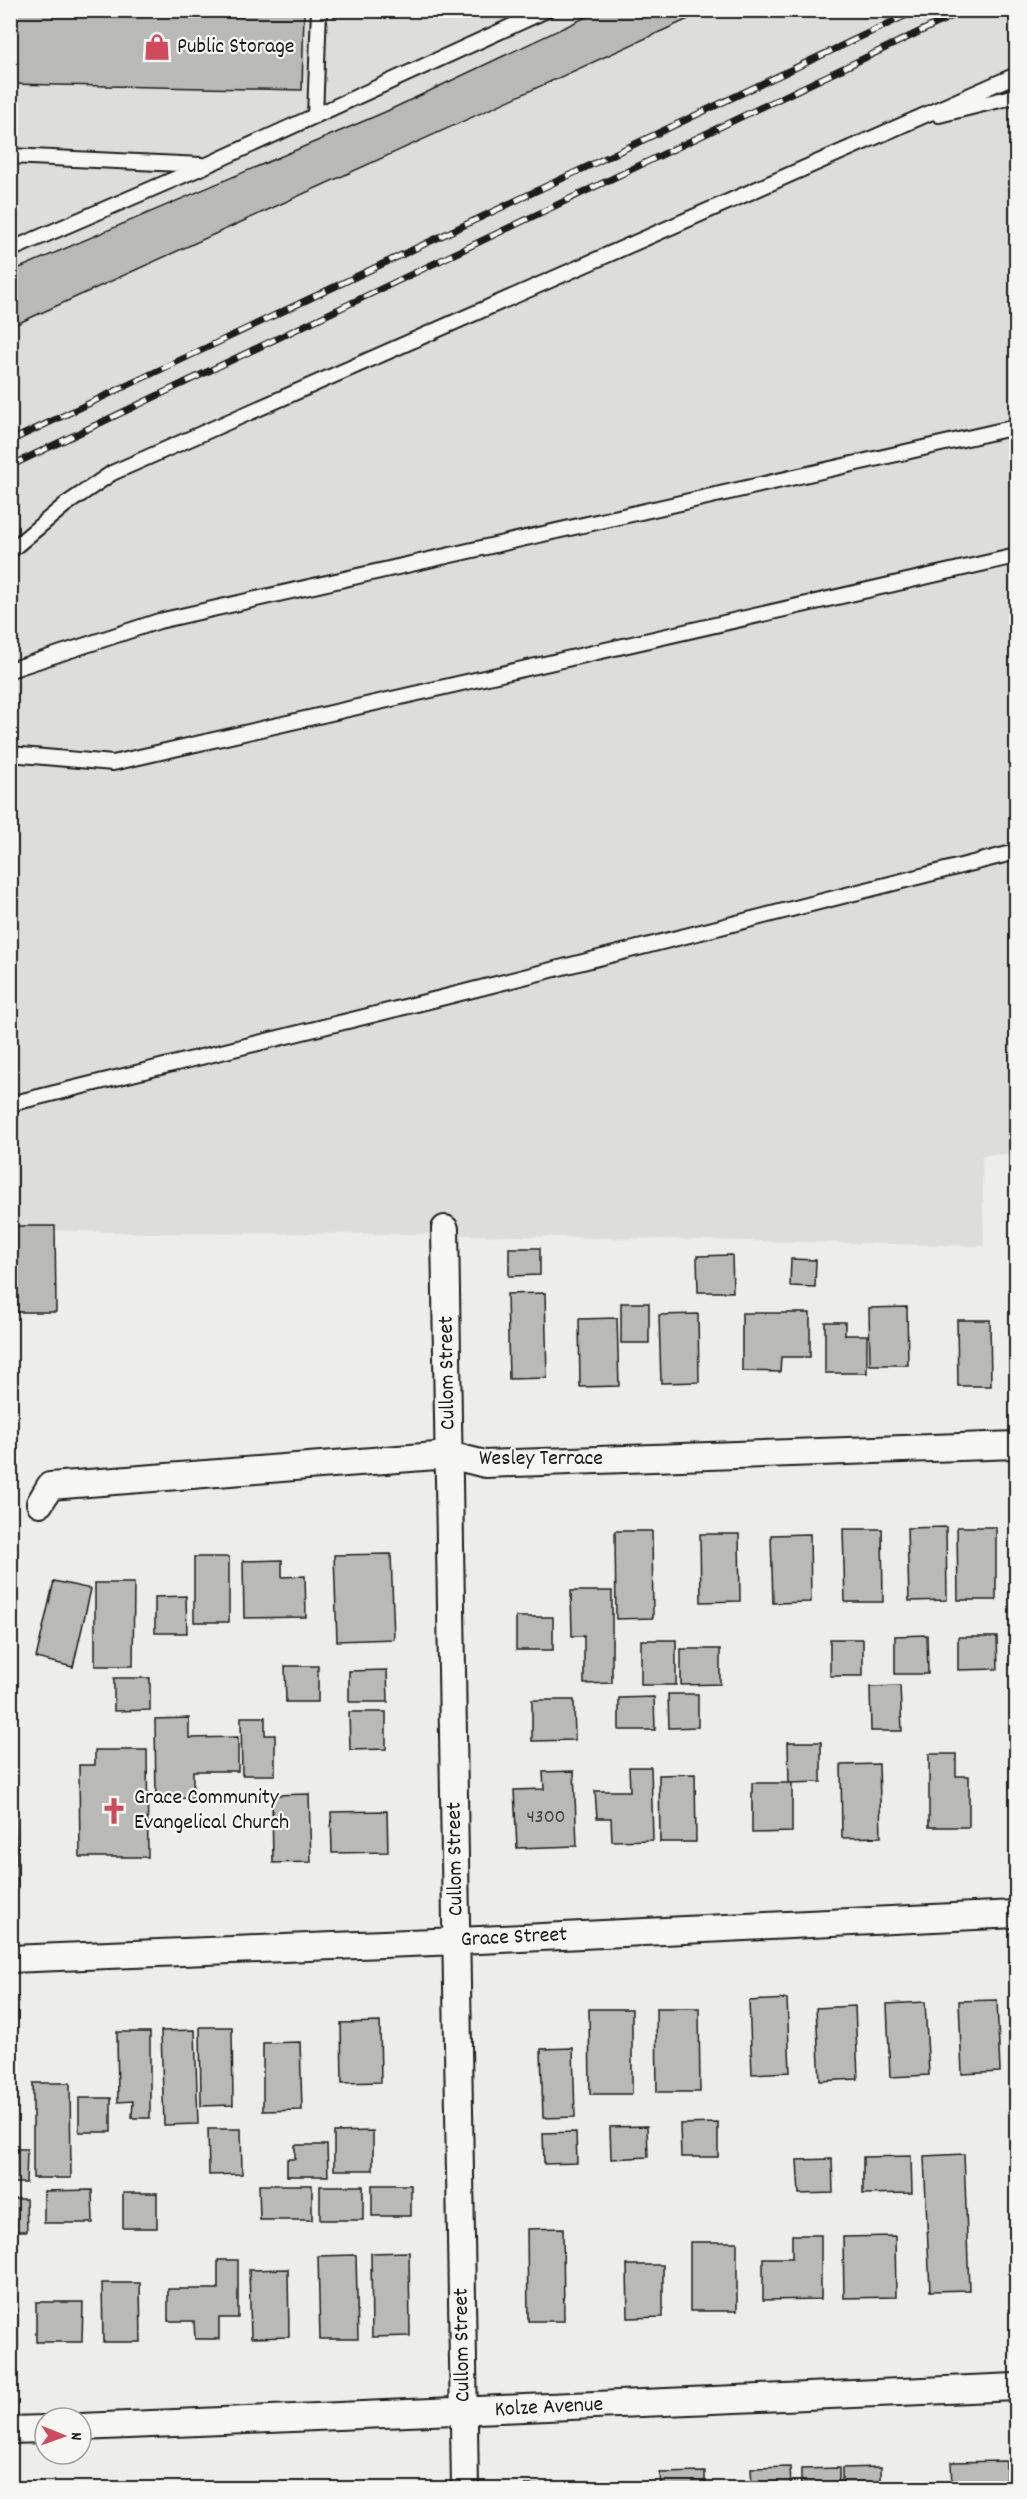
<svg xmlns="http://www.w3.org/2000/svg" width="1027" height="2499" font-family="Dekko,sans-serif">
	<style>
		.built { fill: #ddddda }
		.building { fill: #b9b9b6; stroke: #1c1c1c; stroke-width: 1.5 }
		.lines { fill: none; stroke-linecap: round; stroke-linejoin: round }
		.service-casing { stroke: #1c1c1c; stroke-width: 18 }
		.minor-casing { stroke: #1c1c1c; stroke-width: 30 }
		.service { stroke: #f6f6f2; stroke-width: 14 }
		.minor { stroke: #f6f6f2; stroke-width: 26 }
		.rail-casing { stroke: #1c1c1c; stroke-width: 7 }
		.rail { stroke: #f6f6f2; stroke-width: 4.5; stroke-dasharray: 14; stroke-linecap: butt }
		.labels { text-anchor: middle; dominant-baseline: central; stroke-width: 4.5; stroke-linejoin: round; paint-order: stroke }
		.number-label { font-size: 20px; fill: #434342 }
		.poi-label { font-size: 22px; fill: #1c1c1c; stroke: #f6f6f2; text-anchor: start }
		.street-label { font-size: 22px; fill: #1c1c1c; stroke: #f6f6f2 }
	</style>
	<rect width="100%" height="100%" fill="#edede9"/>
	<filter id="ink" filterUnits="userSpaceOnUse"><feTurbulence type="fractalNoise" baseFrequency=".0167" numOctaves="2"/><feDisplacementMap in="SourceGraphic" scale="12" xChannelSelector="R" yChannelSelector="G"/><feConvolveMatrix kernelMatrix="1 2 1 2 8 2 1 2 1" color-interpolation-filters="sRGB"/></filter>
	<g filter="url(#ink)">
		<path class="built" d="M11,11H1016V1154L982,1155L984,1246L422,1234L148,1233L11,1229Z"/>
		<path class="building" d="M10,10H304L302,90L10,84Z
			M601,10H708L10,327V272L385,112Z
			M10,1226H55L56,1312H10Z
			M509,1248H540V1275L509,1276Z
			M732,1255L733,1292H698L697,1256Z
			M791,1259L816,1260L815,1287L790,1286Z
			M545,1293L547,1378L509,1379L507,1294Z
			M621,1303H649V1343H621Z
			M907,1307L908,1365H870L869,1308Z
			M742,1313H810V1357H781L780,1372L742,1371Z
			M698,1314L699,1382L661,1383L659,1315Z
			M617,1318L619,1386L580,1387L579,1319Z
			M957,1320H990L991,1386H958Z
			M825,1322H845V1335H867V1373H825Z
			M946,1527L947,1600L909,1601L907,1528Z
			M957,1527H996V1600H958Z
			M843,1529H882L883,1602H845Z
			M615,1531H652L653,1618L616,1619Z
			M700,1534H739L740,1601L701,1602Z
			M810,1534L811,1602L773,1603L771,1535Z
			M391,1554L394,1639L337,1641L334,1555Z
			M194,1557H229V1622H194Z
			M282,1560V1577L305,1576L306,1617L244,1618L243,1561Z
			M54,1581L91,1589L73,1667L36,1658Z
			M95,1583H134L133,1666H95Z
			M571,1591H612V1683L584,1684V1636H572Z
			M186,1596L187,1633H155V1597Z
			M516,1617H553V1650H516Z
			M927,1635L928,1674H895V1636Z
			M958,1637H997L998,1669L958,1670Z
			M830,1639H863V1676H830Z
			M641,1640H676V1685H641Z
			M681,1649H720V1684L681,1685Z
			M285,1666H318V1702H286Z
			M387,1670L388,1702H349V1671Z
			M114,1678H150V1710L114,1711Z
			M900,1686L902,1731H871L870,1687Z
			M668,1694H698V1727L669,1728Z
			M654,1697L655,1730H619V1698Z
			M532,1700H574L575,1740L532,1741Z
			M349,1712H386V1749L350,1750Z
			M241,1717H265V1735H275V1775H242Z
			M189,1718V1738L238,1737V1771H193V1798L156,1799L155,1719Z
			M788,1742H821V1782L789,1783Z
			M95,1750H147L148,1857H80L79,1765H95Z
			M929,1754H956V1776H969V1827H929Z
			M879,1764L881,1837L842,1838L841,1765Z
			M629,1767H651L653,1840L612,1841L611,1818H597L595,1791H630Z
			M574,1771L577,1846L517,1848L514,1790L544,1789L543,1772Z
			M15,1772L17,1888H10V1773Z
			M695,1774L696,1842H660L659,1775Z
			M752,1783H792V1832L752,1833Z
			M309,1794L311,1862L273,1863L272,1795Z
			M387,1811L388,1852L332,1853L331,1812Z
			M787,1999L790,2072L752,2074L749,2001Z
			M997,2000L1000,2072L962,2074L959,2001Z
			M925,2002L929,2075L890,2077L887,2004Z
			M855,2006L858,2079L820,2081L816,2008Z
			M656,2008H699L700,2092H657Z
			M589,2009H632V2094H590Z
			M380,2022L381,2082L342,2083L341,2023Z
			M200,2027H232L233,2105L201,2106Z
			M195,2030L198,2124L164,2125L161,2031Z
			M117,2032H150V2118H132L133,2101L118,2102Z
			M300,2042L302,2110L263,2111V2043Z
			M573,2048L575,2117L543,2118L541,2049Z
			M33,2083H70L71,2178H33Z
			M79,2098H111V2132H79Z
			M718,2123V2157H681L680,2124Z
			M647,2126L648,2157L611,2159L610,2127Z
			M208,2129H241L242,2174L209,2175Z
			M373,2131V2170H334V2132Z
			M576,2132L577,2163L544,2164L543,2133Z
			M295,2145H327L328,2176H287V2159H295Z
			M10,2149H27L26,2183H10Z
			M964,2154L969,2290L930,2291L924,2156Z
			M911,2156L912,2193L863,2194V2157Z
			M832,2159L833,2193L799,2194L797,2160Z
			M259,2185H312V2220H260Z
			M372,2185H411V2216H372Z
			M320,2186H363V2220H320Z
			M92,2190L93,2223H44V2191Z
			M123,2193H157V2228H123Z
			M10,2199H26L27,2231H10Z
			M563,2228L564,2321H528L527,2229Z
			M792,2235H821V2299L763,2300V2258H792Z
			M895,2236L896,2297L844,2298L843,2237Z
			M690,2242H737V2311H690Z
			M409,2252L410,2336L372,2337L371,2253Z
			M356,2255L358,2339H320L318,2256Z
			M218,2260H238V2318H219V2339H195L194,2321H168V2289H218Z
			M627,2265H663V2317L628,2318Z
			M288,2269L289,2337L251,2338L249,2270Z
			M10,2280H17L18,2348H10Z
			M102,2283H140L141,2342H103Z
			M36,2302H83L82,2342H36Z
			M1006,2461V2488H952L951,2462Z
			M790,2467L791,2488H752L751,2468Z
			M881,2467V2488H842V2468Z
			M839,2468V2488H801V2469Z
			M705,2472V2488H661L660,2473Z
			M579,2483H618V2488H579Z
			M525,2485H563V2488H525Z"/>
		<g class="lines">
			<defs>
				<path id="service" d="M939,115L1016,96
					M315,116L319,10
					M10,156L202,165
					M10,250L207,165L547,10
					M10,551L65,505L112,473L1016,75
					M10,670L159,621L1016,427
					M10,754L113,763L1016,556
					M10,1104L441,998L1016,852"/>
				<path id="minor" d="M445,1229L465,2488
					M40,1503L50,1486L449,1455L485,1464L1016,1445
					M10,1959L458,1941L1016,1914
					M81,2427L1016,2387
					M10,2430L45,2429"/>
			</defs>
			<use href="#service" class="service-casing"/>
			<use href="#minor" class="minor-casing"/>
			<use href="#service" class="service"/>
			<use href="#minor" class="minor"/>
			<defs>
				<path id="rail" d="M10,441L917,10
					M10,466L965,10"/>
			</defs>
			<use href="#rail" class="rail-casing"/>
			<use href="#rail" class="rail"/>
		</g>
	</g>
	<defs>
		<symbol id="shop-bare" viewBox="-9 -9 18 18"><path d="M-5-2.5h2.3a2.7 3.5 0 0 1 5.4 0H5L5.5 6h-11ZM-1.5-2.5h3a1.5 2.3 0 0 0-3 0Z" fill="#d1495b" stroke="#f6f6f2" stroke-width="2.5" paint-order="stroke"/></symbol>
		<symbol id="church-bare" viewBox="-9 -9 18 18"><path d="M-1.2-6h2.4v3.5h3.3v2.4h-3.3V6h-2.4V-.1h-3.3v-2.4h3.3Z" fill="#d1495b" stroke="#f6f6f2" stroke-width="2.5" paint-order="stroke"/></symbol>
	</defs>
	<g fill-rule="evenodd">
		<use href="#shop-bare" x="138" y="28" width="38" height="38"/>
		<use href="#church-bare" x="95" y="1792" width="38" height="38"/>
	</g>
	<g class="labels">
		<g class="number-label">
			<text x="546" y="1818">4300</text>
		</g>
		<g class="poi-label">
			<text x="177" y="47">Public Storage</text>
			<text x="134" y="1798">Grace Community<tspan x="134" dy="25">Evangelical Church</tspan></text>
		</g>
		<g class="street-label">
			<text transform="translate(448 1373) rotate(-91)">Cullom Street</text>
			<text x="541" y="1459">Wesley Terrace</text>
			<text transform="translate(456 1859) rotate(-91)">Cullom Street</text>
			<text transform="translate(514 1938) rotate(-3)">Grace Street</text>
			<text transform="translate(463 2345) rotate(-91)">Cullom Street</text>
			<text transform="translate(549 2408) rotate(-3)">Kolze Avenue</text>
		</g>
	</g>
	<rect width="1027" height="2499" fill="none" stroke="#f6f6f2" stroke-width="36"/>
	<rect x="18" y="18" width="991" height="2463" fill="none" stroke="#1c1c1c" stroke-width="2" filter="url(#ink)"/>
	<g transform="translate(63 2436) rotate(91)"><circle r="28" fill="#f6f6f2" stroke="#9f9f9c" stroke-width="1.5"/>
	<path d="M0-4.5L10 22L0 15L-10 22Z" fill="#d1495b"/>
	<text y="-9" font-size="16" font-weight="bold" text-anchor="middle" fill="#1c1c1c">N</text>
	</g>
</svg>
